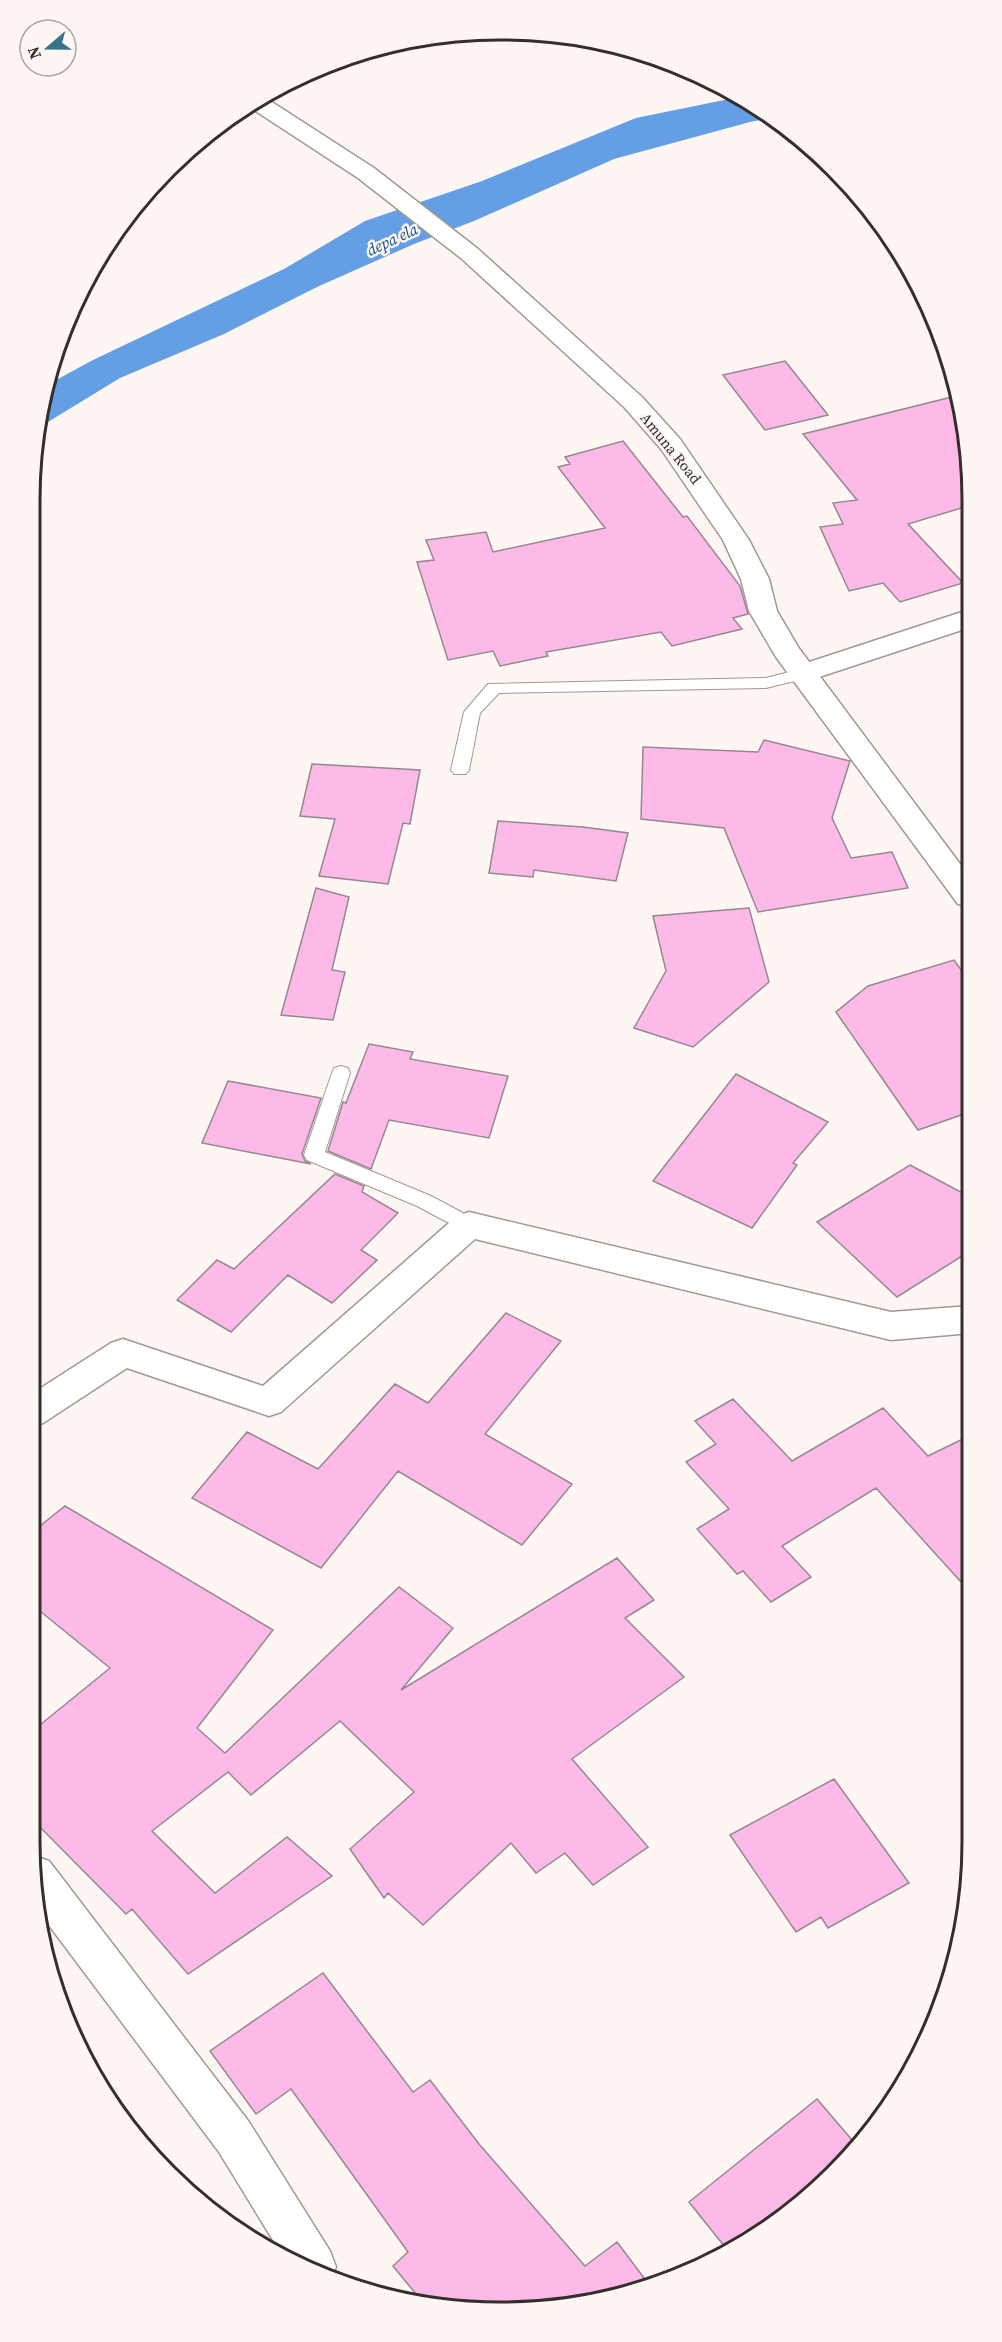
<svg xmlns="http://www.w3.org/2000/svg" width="1002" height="2342" font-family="'Source Serif 4',serif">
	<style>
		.water { fill: #649ee5 }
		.building { fill: #fdbae9; stroke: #93898f; stroke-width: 1.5 }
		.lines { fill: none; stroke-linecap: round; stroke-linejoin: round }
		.lane-casing { stroke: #a39892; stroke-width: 2 }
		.street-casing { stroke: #a39892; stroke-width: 3 }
		.secondary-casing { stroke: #a39892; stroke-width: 3 }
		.lane { fill: #fff; fill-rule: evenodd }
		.street { fill: #fff; fill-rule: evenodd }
		.secondary { fill: #fff; fill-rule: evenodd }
		.labels { text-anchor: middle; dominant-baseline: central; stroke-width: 5; stroke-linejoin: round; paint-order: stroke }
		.far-street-label { font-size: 15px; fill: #342f2d; stroke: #fdf6f2 }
		.far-water-label { font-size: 16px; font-style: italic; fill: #154f8f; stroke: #fdf6f2 }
		.rim { fill: none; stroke: #342f2d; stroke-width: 3 }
	</style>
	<rect width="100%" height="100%" fill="#fdf6f2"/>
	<path class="water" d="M734,98L771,118L750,122L614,159L474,221L414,244L317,287L224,334L120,378L43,425L49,384L91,361L284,269L365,221L482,181L636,118Z"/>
	<path class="building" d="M785,361L828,415L765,430L723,375Z
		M956,396L968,439V506L908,524L963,583L900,602L883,583L849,591L820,527L843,524L833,503L857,500L803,434Z
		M623,441L683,517L687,516L740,586L748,614L733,618L742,629L672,646L661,632L546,652L548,656L500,666L493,651L448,660L417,562L434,560L426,540L486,532L493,552L605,528L558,467L570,464L565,457Z
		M764,740L850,761L832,818L851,858L892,852L908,888L758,912L724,828L641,819L643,747L758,752Z
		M312,764L420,770L410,824L403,823L388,884L319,876L335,819L300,816Z
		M498,821L583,827L628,833L616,881L534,870L533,877L489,873Z
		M316,888L349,897L332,970L345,972L333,1020L281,1015Z
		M749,908L769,982L693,1047L634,1028L666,971L653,916Z
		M954,960L969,981L970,1112L918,1130L836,1012L868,986Z
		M369,1044L413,1052L410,1059L508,1076L489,1138L389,1120L371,1169L328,1151L343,1102L346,1103Z
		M736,1074L828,1122L793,1163L797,1165L752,1228L653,1181Z
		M228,1081L321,1098L302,1154L305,1161L311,1164L202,1143Z
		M910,1165L970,1197V1251L897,1297L817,1222Z
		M335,1174L364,1186L362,1192L398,1213L361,1250L377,1260L332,1303L288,1275L231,1332L177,1300L217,1260L234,1269Z
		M506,1313L561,1341L485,1434L572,1484L522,1545L398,1471L321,1568L192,1498L247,1432L318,1469L395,1384L428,1403Z
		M733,1399L792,1461L883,1408L928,1456L971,1435V1593L876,1488L782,1546L811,1577L771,1602L743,1571L737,1574L697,1529L729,1509L686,1462L716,1444L695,1421Z
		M65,1506L273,1630L197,1728L225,1753L399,1587L453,1628L401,1690L617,1558L654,1600L625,1618L684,1677L572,1759L648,1847L593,1885L565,1853L536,1873L511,1843L423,1925L388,1893L384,1898L350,1849L414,1792L340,1721L251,1795L228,1772L152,1831L215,1893L287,1837L332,1876L188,1974L132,1909L126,1914L30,1817V1733L110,1668L30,1603V1534Z
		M834,1779L909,1883L828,1928L821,1917L796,1932L730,1835Z
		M323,1973L413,2092L430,2080L479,2144L585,2266L617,2242L647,2282L593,2303L501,2312L425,2305L393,2266L408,2252L291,2089L256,2114L210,2051Z
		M817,2099L858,2147L736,2249L729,2252L689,2202Z"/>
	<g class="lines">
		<defs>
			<path id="lane" d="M801,669L807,670L809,674L807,678L766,688L499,693L480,713L469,770L466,774H454L451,770L464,712L488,684L766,678Z
				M341,1066L348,1068L350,1073L325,1152L431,1196L476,1220L479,1225L476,1230L469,1233L462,1230L417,1206L307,1160L304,1155L332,1073L334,1068Z"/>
			<path id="street" d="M968,610V628L801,683L791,680L787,674L791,668Z
				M469,1212L891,1312L970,1306L971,1333L891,1340L475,1239L281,1412L269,1416L127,1368L43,1423L30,1427V1395L111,1343L123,1339L263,1386L457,1216Z
				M35,1856L49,1861L249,2122L330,2251L336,2267L333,2274L282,2255L219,2152L42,1916L33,1857Z"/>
			<path id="secondary" d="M264,97L374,168L478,249L642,397L680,439L749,540L769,579L777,611L798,647L969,876V907L958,904L776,657L749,611L741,579L723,540L661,449L624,407L462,259L358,178L248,106Z"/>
		</defs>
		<use href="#lane" class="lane-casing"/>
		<use href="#street" class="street-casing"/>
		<use href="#secondary" class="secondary-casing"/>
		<use href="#lane" class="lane"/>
		<use href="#street" class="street"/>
		<use href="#secondary" class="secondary"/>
	</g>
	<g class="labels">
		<g class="far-street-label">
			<text transform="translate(671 448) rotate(51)">Amuna Road</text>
		</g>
		<g class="far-water-label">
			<text transform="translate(392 239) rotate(-25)">depa ela</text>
		</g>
	</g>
	<path d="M0 0H1002V2342H0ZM500 40H502A460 460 0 0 1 962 500V1842A460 460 0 0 1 502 2302H500A460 460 0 0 1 40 1842V500A460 460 0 0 1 500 40Z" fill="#fdf6f2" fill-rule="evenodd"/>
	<path class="rim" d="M500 40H502A460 460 0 0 1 962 500V1842A460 460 0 0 1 502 2302H500A460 460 0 0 1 40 1842V500A460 460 0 0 1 500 40Z"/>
	<g transform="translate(48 48) rotate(250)"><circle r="28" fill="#fdf6f2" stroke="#ada6a3" stroke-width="1.5"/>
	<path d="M0-4.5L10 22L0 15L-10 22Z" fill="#357489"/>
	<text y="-9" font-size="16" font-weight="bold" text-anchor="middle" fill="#342f2d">N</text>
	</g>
</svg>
